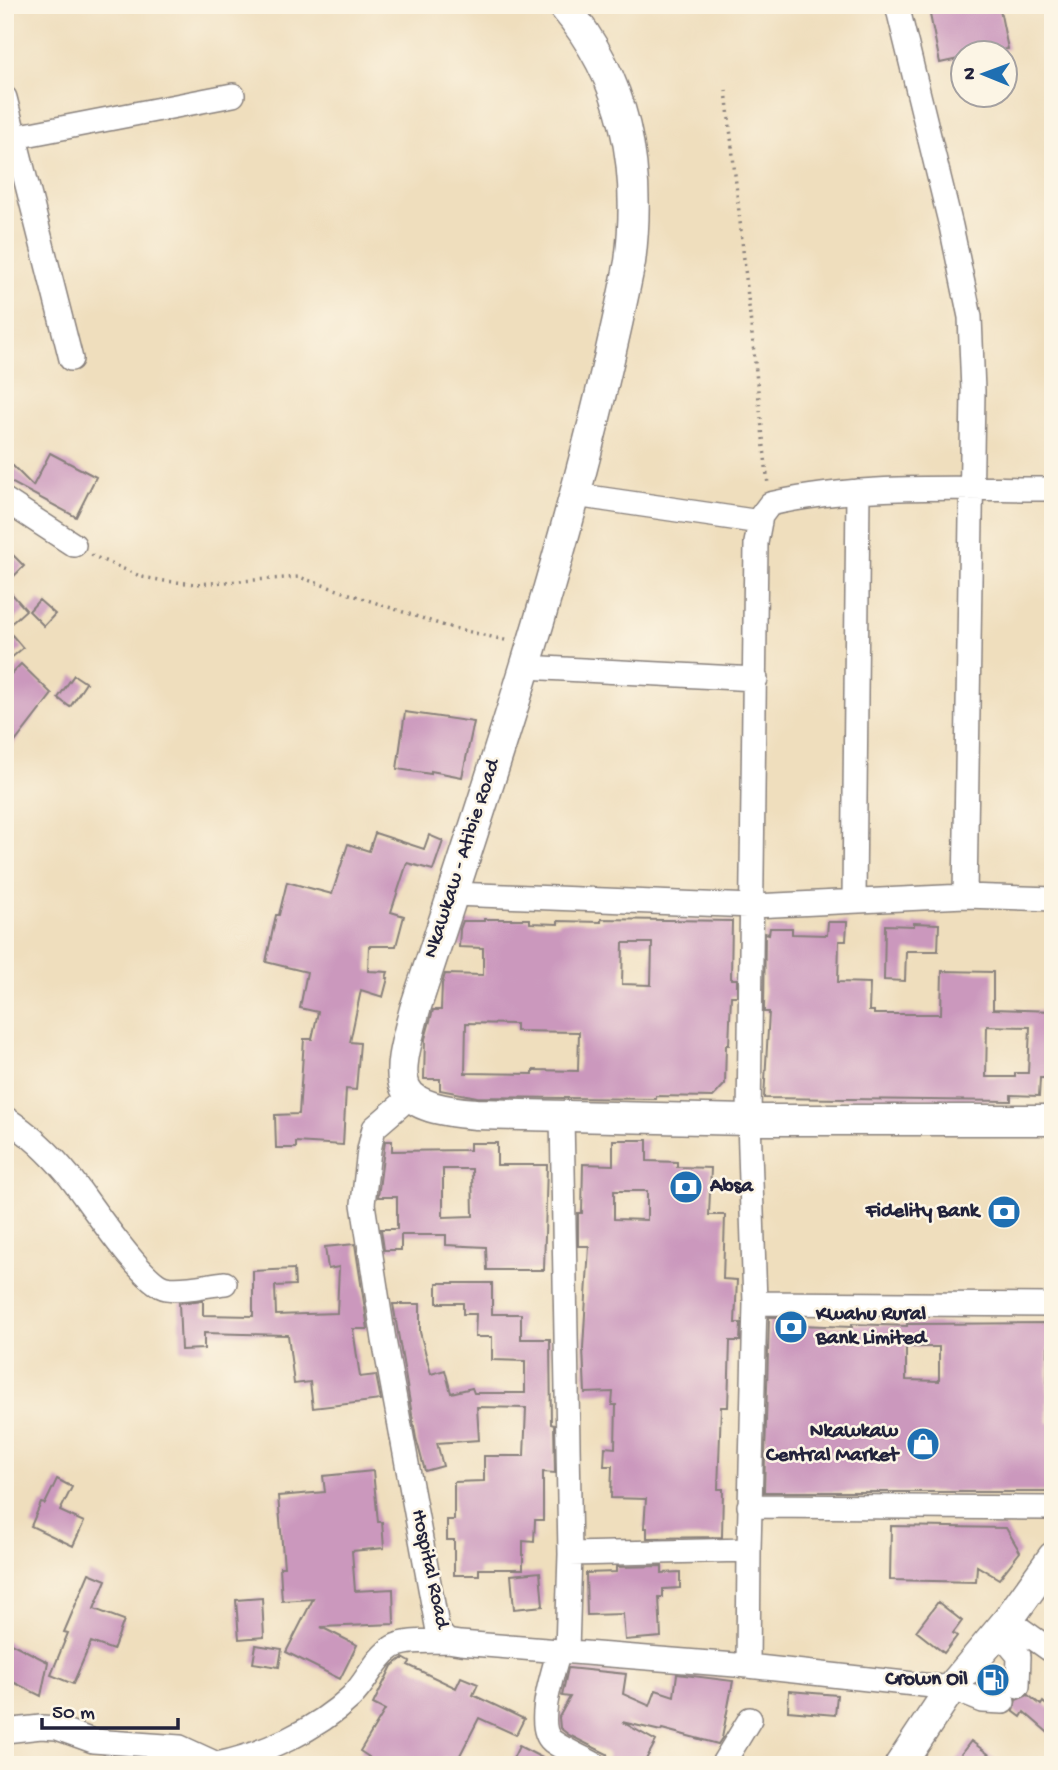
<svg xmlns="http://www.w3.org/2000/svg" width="1058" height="1770" font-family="'Gochi Hand',sans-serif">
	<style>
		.building { fill: #cb98bd; fill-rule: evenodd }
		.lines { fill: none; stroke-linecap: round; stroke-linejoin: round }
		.minor-casing { stroke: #88807c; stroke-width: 26 }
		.major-casing { stroke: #88807c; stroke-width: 33 }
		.path { stroke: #88807c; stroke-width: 3.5; stroke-dasharray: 2 5; stroke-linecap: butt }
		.minor { stroke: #fff; stroke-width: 23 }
		.major { stroke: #fff; stroke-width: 30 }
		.labels { text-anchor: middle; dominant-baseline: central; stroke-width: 5; stroke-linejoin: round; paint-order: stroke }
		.street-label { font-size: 21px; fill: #22223b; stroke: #fcf5e5 }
		.poi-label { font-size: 21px; font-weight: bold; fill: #22223b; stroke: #fcf5e5; text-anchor: end }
	</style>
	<rect width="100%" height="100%" fill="#fcf5e5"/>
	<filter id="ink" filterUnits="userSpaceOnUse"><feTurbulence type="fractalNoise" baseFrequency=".0143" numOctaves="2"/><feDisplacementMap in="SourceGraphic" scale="14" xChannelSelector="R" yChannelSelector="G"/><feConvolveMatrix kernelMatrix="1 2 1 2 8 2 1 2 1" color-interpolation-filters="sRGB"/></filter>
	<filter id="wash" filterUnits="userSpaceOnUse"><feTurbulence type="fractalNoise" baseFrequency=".00686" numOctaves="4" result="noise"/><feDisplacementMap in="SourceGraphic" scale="28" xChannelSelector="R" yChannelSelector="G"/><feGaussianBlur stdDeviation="1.57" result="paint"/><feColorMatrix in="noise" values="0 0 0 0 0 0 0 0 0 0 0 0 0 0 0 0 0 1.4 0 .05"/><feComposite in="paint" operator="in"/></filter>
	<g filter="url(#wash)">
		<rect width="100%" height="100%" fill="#efdebd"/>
		<g id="blocks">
			<path class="building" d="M928,5H999L1008,49L990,52H963V58L940,63Z
				M50,453L96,477L76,517L5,479V458L33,486Z
				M13,555L24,566L5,585V563Z
				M5,586L26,610L6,628L23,648L5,663Z
				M39,600L55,614L44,626L29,611Z
				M21,664L52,694L5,755V680Z
				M74,675L86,683L70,707L58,698Z
				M405,712L474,722L462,777L431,771V774L397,769Z
				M375,833L424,849L429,835L443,841L433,870L407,863L391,912L404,916L396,946H369L368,971L388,972L386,978H388L383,997L361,990L350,1042L360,1043L356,1090L346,1089L343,1145L296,1142V1148H276L275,1115L299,1114L304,1039H312L318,1012L300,1008L307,972L266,962L276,915H279L287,882L332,894L348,844L369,851Z
				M484,919H530V923L558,924V921L601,922V919L732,921L731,979H737V996H731L729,1045H726L725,1084L713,1097L656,1096V1099L477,1097L440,1090V1079H424L425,1039L433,1010H441L442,984L445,974L483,975V948L459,947L460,929L463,921H484ZM623,943H652L651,985L622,984ZM466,1023L516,1024V1031L579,1032L578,1071L533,1070V1074L465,1073Z
				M828,922H847L846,941H839L838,982L870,983L869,1011H874V1014H941L942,971L993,972V1009L1053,1011V1078H1040L1039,1096L1011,1095V1101L764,1098L769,1012H764L765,933L769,934L770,928H792V934L827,935ZM987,1026L1030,1027L1028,1073H1015V1077H986Z
				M914,923L939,924L938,951H906L905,981L884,980L885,925L914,926Z
				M613,1140H647V1161L677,1162V1167L711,1168L709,1215H725L723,1279L737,1280L735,1323H741L740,1341H730L728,1407H721L718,1489H723L722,1537L647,1538V1528H644L646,1499L611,1498L612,1466H604L605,1447L615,1448L616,1405H612L613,1392L585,1393L583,1348L589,1246H578V1213H582L583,1164L613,1165ZM614,1191H647V1220L614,1219Z
				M385,1141H392V1151L470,1150V1143H497V1165H547L544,1270H487L486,1247L446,1245V1235H401V1250H384L381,1229H397V1197H378ZM443,1169H472L473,1216L443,1217Z
				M355,1244L368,1329H353L360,1377L376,1375L381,1400L313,1408L310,1382L294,1384L288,1335L204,1333V1349L181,1350L179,1303L203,1300V1315L253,1316V1271L294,1269L295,1285L275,1286L276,1315L337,1313L339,1267L328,1269L325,1247Z
				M437,1283H492V1314H521V1339H550L551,1424L554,1425L555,1473L543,1472V1520H535L534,1542L523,1541V1569H479V1575H454V1540H447V1520H454V1482L484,1481V1456H524L526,1408L477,1407L479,1440L437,1443L443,1466L425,1471L416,1438L393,1304H420V1332L431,1374L445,1370L451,1393L472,1388L474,1393H525V1361L492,1360V1337H475L476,1314H463V1303H437Z
				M769,1317H798V1325L852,1327V1324L907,1326V1324L1053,1323V1348L1048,1347L1047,1412L1048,1423H1053V1492H764ZM906,1347H939V1381L906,1380Z
				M373,1471L378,1522H382L384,1548L352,1551L355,1591L393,1589L394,1624L321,1627L357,1645L340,1679L286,1652L313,1599L282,1601L280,1567H284L278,1496L325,1492L323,1476Z
				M57,1479L72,1487L60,1511L84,1522L73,1546L31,1526L41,1503L45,1504Z
				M891,1526L1006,1528L1020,1552L999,1579L977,1566L976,1582L890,1580Z
				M662,1566V1573L680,1572V1588L663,1589V1597H659L661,1637L625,1640L623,1614L587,1615L586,1573L616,1572V1567Z
				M540,1572L543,1606L514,1609L511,1575Z
				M89,1573L106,1580L94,1609L124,1620L113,1650L91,1642L73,1684L51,1675L68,1633L64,1632Z
				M262,1598L264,1637L239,1639L236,1600Z
				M938,1602L962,1621L953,1633L957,1636L944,1653L916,1631Z
				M5,1640L48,1662L41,1696L5,1678Z
				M256,1645L282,1649L279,1667L253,1663Z
				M403,1658L410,1662L408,1665L456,1688L461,1677L478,1684L473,1695L524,1719L516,1735L479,1718L456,1763L443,1757L440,1765H363L369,1757L360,1751L385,1710L373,1704L392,1666Z
				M568,1668L626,1674L623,1694L650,1706L656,1690L674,1696L677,1674L733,1681L722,1738L718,1744L662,1729L661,1731L622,1722L656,1741L643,1765H619L608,1759L607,1754L569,1735L560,1728L559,1717L570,1697L562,1696Z
				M1000,1672L1004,1676L1005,1688L988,1687Z
				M789,1691L837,1695L835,1715L788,1711Z
				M1028,1695L1041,1705L1043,1702L1053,1711V1737L1024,1712L1021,1717L1013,1711L1016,1700Z
				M971,1741L1003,1765H953Z
				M519,1746L556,1765H510Z"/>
		</g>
	</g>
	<g filter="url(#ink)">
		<use href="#blocks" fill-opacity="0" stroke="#88807c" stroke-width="2"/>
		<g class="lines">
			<defs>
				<path id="minor" d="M897,5L951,226L970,317L973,391L965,896
					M5,98L71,359
					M5,145L15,137L233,95
					M575,495L760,522
					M5,500L74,545
					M525,667L756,679
					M453,894L753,906L965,896L1053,899
					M854,900L858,491
					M411,1096L374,1128L369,1150L363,1204L384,1340L438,1631L447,1641L460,1643L748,1666L951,1688L983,1701L1003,1702
					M562,1116L570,1554L567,1650
					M5,1118C30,1134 50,1153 69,1176C87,1198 142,1284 166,1288C184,1291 206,1285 225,1283
					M755,1303L1053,1305
					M749,1506L1053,1508
					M570,1554L749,1550
					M1008,1620L1053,1652
					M998,1631L1019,1656L1018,1686
					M559,1650C554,1670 534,1726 552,1741C564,1750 582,1757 596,1765
					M748,1666L749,1550L755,1303L749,1120L756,543L761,516L770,504C862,483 959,489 1053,489
					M5,1731L41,1727L57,1728L93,1741L180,1747L217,1764C264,1754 316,1730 351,1697C367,1682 375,1658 393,1647C407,1639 431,1642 447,1641
					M722,1765L750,1719"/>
				<path id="major" d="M563,5C626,80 642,166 630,262C579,517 496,763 415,1009C395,1084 388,1107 476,1114L749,1120H1053
					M900,1765L951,1688L1008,1620L1053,1557"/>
			</defs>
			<use href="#minor" class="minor-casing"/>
			<use href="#major" class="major-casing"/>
			<path class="path" d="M726,90L768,485
				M91,555L142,577L165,581L196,584L299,577L445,626L509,641"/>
			<use href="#minor" class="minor"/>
			<use href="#major" class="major"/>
		</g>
	</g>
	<defs>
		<symbol id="bank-disc" viewBox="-11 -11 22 22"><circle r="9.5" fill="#1f6fb2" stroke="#fcf5e5"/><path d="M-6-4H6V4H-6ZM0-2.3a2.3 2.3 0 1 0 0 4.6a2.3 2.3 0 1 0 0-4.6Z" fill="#fff"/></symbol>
		<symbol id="shop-disc" viewBox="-11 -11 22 22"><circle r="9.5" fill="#1f6fb2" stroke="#fcf5e5"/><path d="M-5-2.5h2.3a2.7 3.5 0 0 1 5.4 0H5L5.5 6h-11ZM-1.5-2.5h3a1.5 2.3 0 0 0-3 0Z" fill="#fff"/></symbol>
		<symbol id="fuel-disc" viewBox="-11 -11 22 22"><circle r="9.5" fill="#1f6fb2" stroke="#fcf5e5"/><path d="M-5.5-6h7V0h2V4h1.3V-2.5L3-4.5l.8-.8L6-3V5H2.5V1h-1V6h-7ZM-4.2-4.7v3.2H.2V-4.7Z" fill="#fff"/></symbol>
	</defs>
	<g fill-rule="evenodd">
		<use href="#bank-disc" x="667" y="1168" width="38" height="38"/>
		<use href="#bank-disc" x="985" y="1193" width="38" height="38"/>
		<use href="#bank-disc" x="772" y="1308" width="38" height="38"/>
		<use href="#shop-disc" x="904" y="1425" width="38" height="38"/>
		<use href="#fuel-disc" x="974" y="1661" width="38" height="38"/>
	</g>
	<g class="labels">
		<g class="street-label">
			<text transform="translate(463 859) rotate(-72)">Nkawkaw - Atibie Road</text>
			<text transform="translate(429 1569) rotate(78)">Hospital Road</text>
		</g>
		<g class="poi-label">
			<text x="710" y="1187" text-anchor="start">Absa</text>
			<text x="979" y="1212">Fidelity Bank</text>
			<text x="816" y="1315" text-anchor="start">Kwahu Rural<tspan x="816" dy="24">Bank Limited</tspan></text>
			<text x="898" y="1432">Nkawkaw<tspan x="898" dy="24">Central Market</tspan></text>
			<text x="968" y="1680">Crown Oil</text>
		</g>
	</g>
	<rect width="1058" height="1770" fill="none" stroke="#fcf5e5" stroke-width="28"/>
	<g transform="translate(984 74) rotate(271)"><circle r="33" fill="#fcf5e5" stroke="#a5a1a1" stroke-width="2"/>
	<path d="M0-5L12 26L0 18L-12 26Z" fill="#1f6fb2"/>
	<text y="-10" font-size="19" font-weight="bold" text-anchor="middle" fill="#22223b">N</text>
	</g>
	<path d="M42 1718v10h136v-10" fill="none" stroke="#22223b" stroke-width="3.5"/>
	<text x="52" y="1718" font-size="21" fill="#22223b" stroke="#fcf5e5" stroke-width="5" paint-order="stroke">50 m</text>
</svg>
